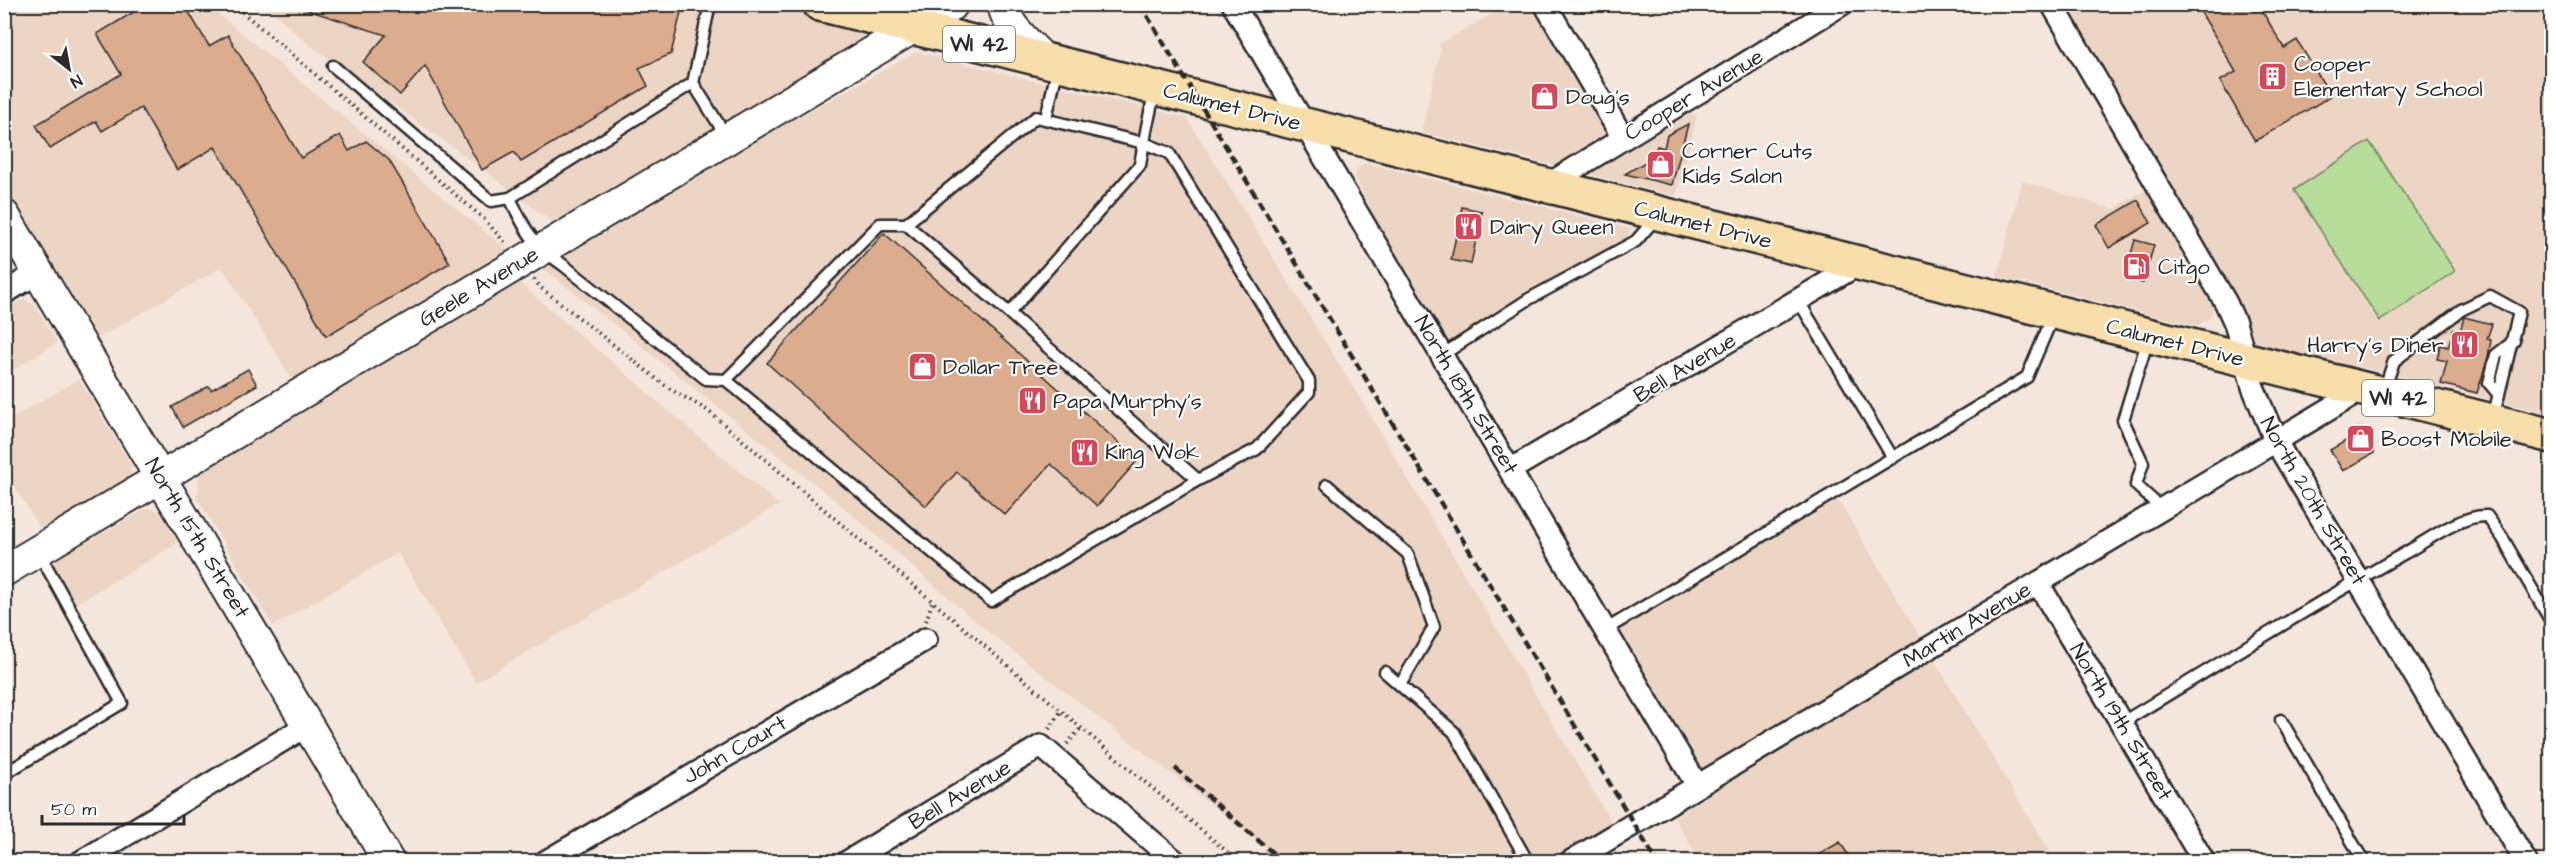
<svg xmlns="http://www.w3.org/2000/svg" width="2556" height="866" font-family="'Architects Daughter',sans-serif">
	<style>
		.built { fill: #ecd5c5 }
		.green { fill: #b6dd99; stroke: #708462; stroke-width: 1.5 }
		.building { fill: #dbac8d; stroke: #2b2b2b; stroke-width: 1.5 }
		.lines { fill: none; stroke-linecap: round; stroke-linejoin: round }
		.lane-casing { stroke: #2b2b2b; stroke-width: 15 }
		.street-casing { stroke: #2b2b2b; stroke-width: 26 }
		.secondary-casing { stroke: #2b2b2b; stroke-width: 34 }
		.primary-casing { stroke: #2b2b2b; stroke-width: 38 }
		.path { stroke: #2b2b2b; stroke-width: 4; stroke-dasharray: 1.5 4.5; stroke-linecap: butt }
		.lane { stroke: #fff; stroke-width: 10 }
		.street { stroke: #fff; stroke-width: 21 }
		.secondary { stroke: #fff; stroke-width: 30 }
		.primary { stroke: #f8deab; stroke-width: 33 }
		.rail { stroke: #2b2b2b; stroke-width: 4.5; stroke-dasharray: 9 4.5; stroke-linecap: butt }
		.labels { text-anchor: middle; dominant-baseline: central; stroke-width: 4.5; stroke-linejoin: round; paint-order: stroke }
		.shield { fill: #fff; stroke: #6b6b6b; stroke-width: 1.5 }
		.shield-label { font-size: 21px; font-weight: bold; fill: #2b2b2b }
		.poi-label { font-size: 22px; fill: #2b2b2b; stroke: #fff; text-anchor: start }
		.street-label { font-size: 22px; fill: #2b2b2b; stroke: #fff }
	</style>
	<rect width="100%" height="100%" fill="#f4e6dd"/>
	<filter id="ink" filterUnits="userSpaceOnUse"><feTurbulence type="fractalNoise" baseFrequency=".0167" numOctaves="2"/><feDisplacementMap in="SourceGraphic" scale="12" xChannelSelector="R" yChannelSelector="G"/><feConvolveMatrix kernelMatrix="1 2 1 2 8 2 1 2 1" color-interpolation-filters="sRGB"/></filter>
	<g filter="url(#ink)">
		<path class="built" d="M820,4L914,28L568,234L476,164L310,45L265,5Z
			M4,5H207L522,262L301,393L222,267L83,347L5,215Z
			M1508,5H1530L1619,156L1690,113L1697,116L1676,196L1421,132L1441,48L1439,44Z
			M2049,5H2551L2552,248L2548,250L2542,412L2353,365L2363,389L2244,360L2213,303L2211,318L2196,326L1997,276L2022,181L2113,209L2149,188Z
			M917,52L1187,118L1367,410L1611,822L1600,830L1619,861H1284L987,631L835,500L543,268L764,136Z
			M1364,164L1374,165L1631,229L1625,242L1519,299L1448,344L1390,248L1371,211L1355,176L1357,169Z
			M517,281L779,505L476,682L398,553L273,626L196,496L199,491L198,478L201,472Z
			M24,299L36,307L57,343L5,375V309Z
			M79,379L131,465V475L123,484L42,532L5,471V422Z
			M1838,500L2055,861H1700L1674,817L1715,792L1618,629Z
			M151,508L160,512L178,543L74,605L50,563L143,510Z"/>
		<path class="green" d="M2369,141L2455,271L2380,321L2294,190Z"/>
		<path class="building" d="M147,4H184L209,46L228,35L301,158L340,135L349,151L366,141L389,160L450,263L326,336L215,147L177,170L141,108L102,131L96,121L50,149L36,125L121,74L97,34Z
			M301,4H683L671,54L639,68L648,86L521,162L514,152L482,170L425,66L400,95L363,62L386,35L301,8Z
			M2196,4H2258L2284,48L2297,40L2331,96L2255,141L2220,81L2236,72Z
			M1688,124L1672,185L1625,174L1654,157L1657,146L1664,148L1667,135Z
			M2138,200L2151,223L2109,248L2096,225Z
			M1462,207L1482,211L1471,264L1451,260Z
			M884,233L1138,460L1097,506L1051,464L1005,515L957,472L926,506L767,363Z
			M2135,240L2154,245L2143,283L2124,278Z
			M2464,317L2492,324L2487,339L2491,340L2488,357L2477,393L2441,384L2447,361L2437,359L2440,345L2448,347L2453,330L2460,332Z
			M248,369L257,385L183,427L172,407L209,386L211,390Z
			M2361,432L2374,453L2343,471L2330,450Z
			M1840,842L1852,861H1808Z"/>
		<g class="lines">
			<defs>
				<path id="lane" d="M333,66L491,201L510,198
					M693,83L710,4
					M1046,118L1058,66
					M726,136L693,83L510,198C525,230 532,244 562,264L706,379L726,380L880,224H906
					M1798,300L1893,458
					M1009,313L906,224L1036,117L1144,143L1169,153L1309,381V392L1257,449L1198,480L1009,313L1140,165C1144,140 1149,115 1155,91
					M2148,339L2123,420L2143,463L2136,485L2162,509
					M1442,355L1529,299L1636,241L1655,219
					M726,380L991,601L1198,480
					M2384,390L2394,361L2461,310L2490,296L2519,312L2493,418
					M2499,395L2489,383L2496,355L2514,341
					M1327,485L1408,554L1434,627L1400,685
					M1605,630L2027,377L2053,316
					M1385,672L1454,732L1528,862
					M2281,720L2364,862
					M2121,723C2216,666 2309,607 2405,553C2427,541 2462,514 2487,516L2502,537L2552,623
					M4,774L122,703L38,551"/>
				<path id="street" d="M1233,4L1697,785
					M1545,4L1623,138
					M2052,4L2226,303L2235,323L2253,387L2276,442L2526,862
					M1546,186L1842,4
					M4,293L39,272
					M1510,470L1859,264
					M2038,583L2204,862
					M81,862L308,725
					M545,862L926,639
					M847,862L1041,746L1176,862
					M1570,862L2363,389"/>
				<path id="secondary" d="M1003,4C1005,25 1030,44 1043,59
					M4,215L389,862
					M4,571L953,4"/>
				<path id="primary" d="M820,4L2552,436"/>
			</defs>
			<use href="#lane" class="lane-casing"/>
			<use href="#street" class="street-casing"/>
			<use href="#secondary" class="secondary-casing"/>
			<use href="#primary" class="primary-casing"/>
			<path class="path" d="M233,4L484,219L507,245
				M534,279L540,287L667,387L707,410L1239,862
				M926,621L933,600
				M1049,729L1062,710
				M1067,744L1082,727"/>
			<use href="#lane" class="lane"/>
			<use href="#street" class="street"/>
			<use href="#secondary" class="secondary"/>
			<use href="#primary" class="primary"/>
			<path class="rail" d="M1140,4L1657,862
				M1175,768L1283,862"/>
		</g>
	</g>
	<defs>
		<symbol id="building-square" viewBox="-11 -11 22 22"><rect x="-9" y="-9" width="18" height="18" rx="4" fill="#d1495b" stroke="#fff"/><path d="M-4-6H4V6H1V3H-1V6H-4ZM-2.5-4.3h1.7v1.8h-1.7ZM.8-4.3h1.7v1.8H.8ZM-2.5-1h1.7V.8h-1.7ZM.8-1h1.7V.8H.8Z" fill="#fff"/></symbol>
		<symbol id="shop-square" viewBox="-11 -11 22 22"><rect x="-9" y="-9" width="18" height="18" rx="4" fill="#d1495b" stroke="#fff"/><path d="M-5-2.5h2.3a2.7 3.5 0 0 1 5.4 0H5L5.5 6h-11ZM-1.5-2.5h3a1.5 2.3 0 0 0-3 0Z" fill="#fff"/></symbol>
		<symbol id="restaurant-square" viewBox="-11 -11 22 22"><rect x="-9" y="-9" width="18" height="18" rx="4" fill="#d1495b" stroke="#fff"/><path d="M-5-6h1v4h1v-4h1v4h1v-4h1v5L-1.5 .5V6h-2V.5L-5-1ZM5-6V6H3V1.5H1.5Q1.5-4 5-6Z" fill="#fff"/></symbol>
		<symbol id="fuel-square" viewBox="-11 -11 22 22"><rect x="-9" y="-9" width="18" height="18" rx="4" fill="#d1495b" stroke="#fff"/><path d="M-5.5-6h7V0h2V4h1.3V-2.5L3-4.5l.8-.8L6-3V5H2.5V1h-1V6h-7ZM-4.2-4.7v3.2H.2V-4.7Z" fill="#fff"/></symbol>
	</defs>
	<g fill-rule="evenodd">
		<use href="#building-square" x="2256" y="60" width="33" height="33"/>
		<use href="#shop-square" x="1528" y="80" width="33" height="33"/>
		<use href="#shop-square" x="1644" y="148" width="33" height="33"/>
		<use href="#restaurant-square" x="1452" y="210" width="33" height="33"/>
		<use href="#fuel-square" x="2120" y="250" width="33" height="33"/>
		<use href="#restaurant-square" x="2448" y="328" width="33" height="33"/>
		<use href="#shop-square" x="906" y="350" width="33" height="33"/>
		<use href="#restaurant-square" x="1016" y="384" width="33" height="33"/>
		<use href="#shop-square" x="2344" y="422" width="33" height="33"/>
		<use href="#restaurant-square" x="1068" y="436" width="33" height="33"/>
	</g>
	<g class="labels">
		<g class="shield">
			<rect x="943" y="26" width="72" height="36" rx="4.5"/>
			<rect x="2362" y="380" width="72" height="36" rx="4.5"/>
		</g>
		<g class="shield-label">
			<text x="979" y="44">WI 42</text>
			<text x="2398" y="398">WI 42</text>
		</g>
		<g class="poi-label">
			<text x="2294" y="64">Cooper<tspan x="2294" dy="25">Elementary School</tspan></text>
			<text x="1566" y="97">Doug's</text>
			<text x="1682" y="151">Corner Cuts<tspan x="1682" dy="25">Kids Salon</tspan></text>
			<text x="1490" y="227">Dairy Queen</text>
			<text x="2158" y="267">Citgo</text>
			<text x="2444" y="345" text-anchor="end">Harry's Diner</text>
			<text x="943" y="367">Dollar Tree</text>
			<text x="1053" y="401">Papa Murphy's</text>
			<text x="2381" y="439">Boost Mobile</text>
			<text x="1105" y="452">King Wok</text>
		</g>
		<g class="street-label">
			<text transform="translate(1694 95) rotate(-31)">Cooper Avenue</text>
			<text transform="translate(1232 107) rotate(14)">Calumet Drive</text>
			<text transform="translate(1703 225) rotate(14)">Calumet Drive</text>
			<text transform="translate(479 287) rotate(-31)">Geele Avenue</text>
			<text transform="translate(2175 343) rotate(14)">Calumet Drive</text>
			<text transform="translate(1685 368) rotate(-31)">Bell Avenue</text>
			<text transform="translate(1466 395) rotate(59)">North 18th Street</text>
			<text transform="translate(2313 501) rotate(60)">North 20th Street</text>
			<text transform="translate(197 538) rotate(59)">North 15th Street</text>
			<text transform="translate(1967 625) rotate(-31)">Martin Avenue</text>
			<text transform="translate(2121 722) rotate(59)">North 19th Street</text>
			<text transform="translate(735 750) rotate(-30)">John Court</text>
			<text transform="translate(960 795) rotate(-31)">Bell Avenue</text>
		</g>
	</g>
	<rect width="2556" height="866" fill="none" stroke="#fff" stroke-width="24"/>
	<rect x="12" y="12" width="2532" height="842" fill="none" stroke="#2b2b2b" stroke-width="2" filter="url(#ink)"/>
	<g transform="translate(69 69) rotate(149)" stroke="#ffffff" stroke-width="4.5" paint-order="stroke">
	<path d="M0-4.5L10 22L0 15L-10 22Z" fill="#2b2b2b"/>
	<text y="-9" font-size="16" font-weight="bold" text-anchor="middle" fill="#2b2b2b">N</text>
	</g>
	<path d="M42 815v9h142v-9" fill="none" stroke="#2b2b2b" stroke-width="3"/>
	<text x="51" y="815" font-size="18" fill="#2b2b2b" stroke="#ffffff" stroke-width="4.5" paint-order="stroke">50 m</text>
</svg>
